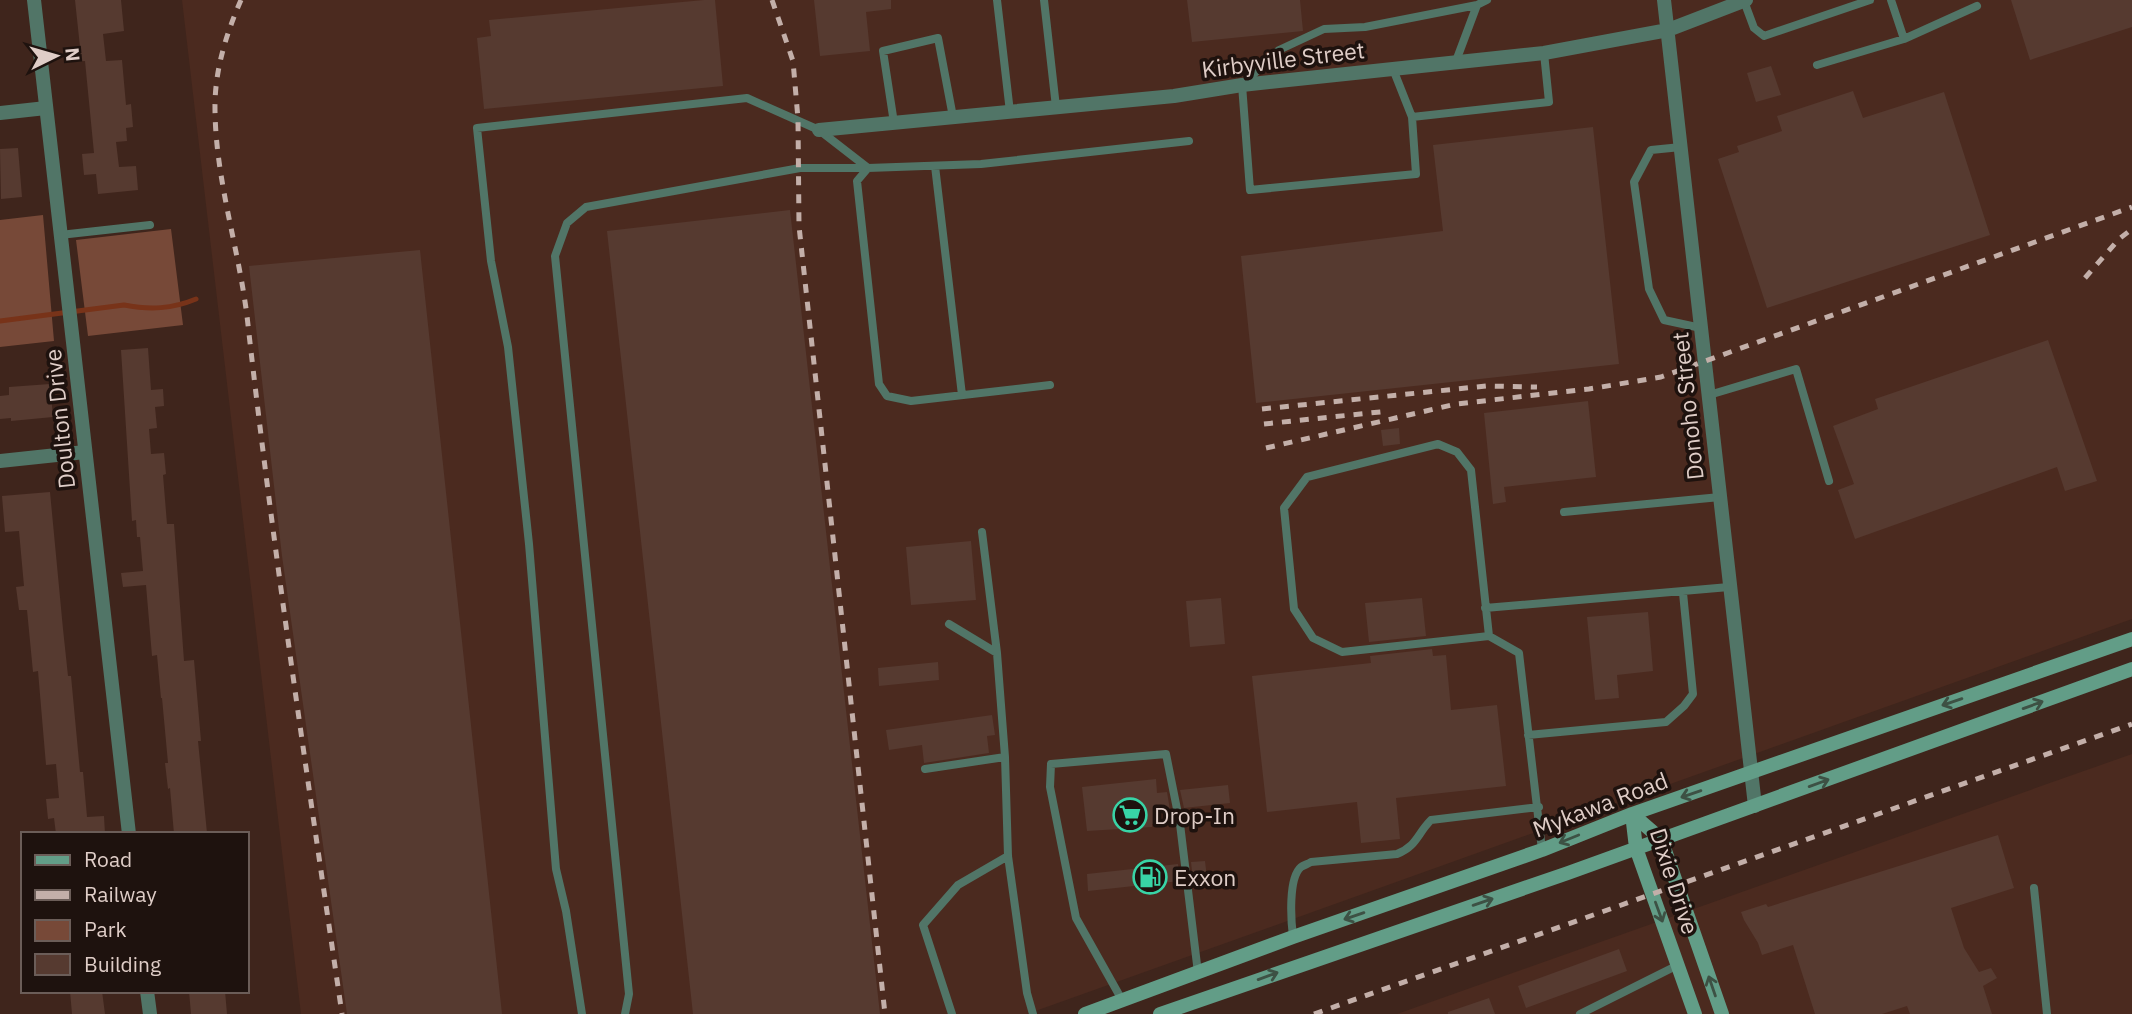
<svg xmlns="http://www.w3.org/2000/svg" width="2132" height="1014" font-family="'IBM Plex Sans',sans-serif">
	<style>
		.built { fill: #4b2a1f }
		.green { fill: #774938 }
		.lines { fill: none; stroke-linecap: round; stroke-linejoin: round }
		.stream { stroke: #783319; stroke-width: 5 }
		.building { fill: #563a30 }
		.lane { stroke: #517567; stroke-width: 8 }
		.street { stroke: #517567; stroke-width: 14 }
		.secondary { stroke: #629d87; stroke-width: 14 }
		.rail { stroke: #c3afa9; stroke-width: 5; stroke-dasharray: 9 9; stroke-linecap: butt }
		.oneway { stroke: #3d5144 }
		.labels { text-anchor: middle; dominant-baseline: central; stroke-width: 7; stroke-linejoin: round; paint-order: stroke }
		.street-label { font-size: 23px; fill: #dfcdc7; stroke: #1e120e }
		.poi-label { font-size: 23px; fill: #dfcdc7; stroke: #1e120e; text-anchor: start }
	</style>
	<rect width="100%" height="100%" fill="#3f251c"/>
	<path class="built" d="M182,0H2132V619L1027,1014H301Z
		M2132,754V1014H1397Z"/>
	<path class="green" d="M43,215L54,341L0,347V220Z
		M171,229L183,325L88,336L76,240Z"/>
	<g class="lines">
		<path class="stream" d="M0,321L124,305C150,310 172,309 196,299"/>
	</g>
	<path class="building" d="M75,0H121L124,31L103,34L106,61L122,60L126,105L131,104L133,127L126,128L127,141L116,142L119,167L136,166L138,190L98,194L96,174L84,175L82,154L94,153L85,61L69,62L68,48L80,47Z
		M704,0H715L723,86L484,109L477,38L491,36L489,20Z
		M814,0H891V9L866,12L870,51L820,56Z
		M1187,0H1300L1303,31L1192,42Z
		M2011,0H2132V27L2030,60Z
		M1771,66L1781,95L1756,102L1747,73Z
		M1853,91L1863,118L1944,92L1990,235L1767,308L1718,159L1739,152L1737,146L1782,131L1777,116Z
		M1593,127L1619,364L1256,403L1241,256L1443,231L1433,145Z
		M18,148L22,197L1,199L0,149Z
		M790,210L880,1014H693L607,231Z
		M420,250L502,1014H347L282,556L249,266Z
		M2048,340L2097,481L2065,491L2057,467L1855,539L1838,490L1854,484L1833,426L1878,409L1875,399Z
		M148,348L151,390L163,389L164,406L155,407L157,428L149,429L151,454L164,453L166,474L163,475L167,524H174L184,661L194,660L201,741H198L207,833L174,834L170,788L168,789L165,763H168L162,698H161L157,655L152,656L146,585L123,587L121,573L143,571L140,537H137L136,520L132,521L121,350Z
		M50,384L53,417L11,421V418L0,419V396L9,395V387Z
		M1588,401L1596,477L1504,487L1506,502L1493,504L1484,413Z
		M1399,428L1400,444L1383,446L1381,430Z
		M50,492L63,629L68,676H71L80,772H83L87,817L104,816L105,834H56L54,818L48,819L46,799L59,798L56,764L46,765L38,671L33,672L27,610H19L16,587L24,586L19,531L5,532L2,496Z
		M971,541L976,600L911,605L906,547Z
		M1221,598L1225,644L1190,647L1186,601Z
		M1422,598L1426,636L1369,642L1365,603Z
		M1648,612L1653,671L1617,675L1619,698L1595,700L1587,617Z
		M1432,649L1433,656L1446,655L1451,710L1497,705L1506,786L1396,798L1400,839L1361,843L1357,802L1267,812L1252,676L1371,663L1370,656Z
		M938,662L939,680L879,686L878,668Z
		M992,715L995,735L987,736L989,753L924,763L922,745L889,750L886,730Z
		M1156,779L1157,793L1167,792L1170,810L1159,811L1161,823L1152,824V827L1087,831L1082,787Z
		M1228,785L1230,803L1184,808L1180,790Z
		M1998,835L2014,888L1951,908L1964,948L1979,972L1991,968L1997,978L1983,986L1992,1014H1910L1907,1006L1882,1014H1815L1793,945L1762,955L1758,943L1744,920L1741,912L1766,904L1768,907Z
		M1205,861L1207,878L1193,880L1191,862Z
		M1178,864L1180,881L1088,891L1087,874Z
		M1619,949L1627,971L1526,1008L1518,986Z
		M70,991H102L105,1014H72Z
		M189,991H225L227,1014H191Z
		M1489,998L1495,1014H1448V1012Z"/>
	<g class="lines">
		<path class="lane" d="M997,0L1010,112
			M1044,0L1056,107
			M1891,0L1904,39
			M1744,1L1754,28L1764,36L1870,0
			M1456,61L1477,5L1487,0
			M1817,65L1904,39L1977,6
			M1393,69L1412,117L1416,174L1250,190L1242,85L1279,50L1324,29L1365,27L1477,5
			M1412,117L1549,102L1544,53
			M894,123L883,51L938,38L953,117
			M1681,147L1651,150L1634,182L1649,289L1664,320L1701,328
			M935,166L962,395
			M868,168L857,181L879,384L887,396L911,401L1050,385
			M60,235L150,225
			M1709,395L1796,369L1829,481
			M1564,512L1720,497
			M1485,608L1729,587
			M949,624L997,653L982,532
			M1489,636L1342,652L1313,638L1294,609L1284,508L1307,477L1438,444L1457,452L1471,470L1489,636L1519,653L1542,850
			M997,653L1005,757L1008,856L1027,993L1033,1014
			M1528,735L1666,722L1684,706L1693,694L1683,593
			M925,769L1005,757
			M2034,888L2047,1014
			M1293,937C1291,921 1288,878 1301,867C1304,865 1308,864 1311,862L1397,854C1417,846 1417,834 1431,820L1539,807
			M1122,1000L1076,918L1050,787L1051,764L1166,754L1180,824L1198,973
			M582,1014L566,911L556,869L529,544L508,347L491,261L477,128L747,98L819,130L868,168L981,164L1189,141
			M625,1014L629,994L555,256L567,223L586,207L800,168H867
			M952,1014L923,925L958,885L1008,856
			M1580,1014L1678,965"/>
		<path class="street" d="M34,0L129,834
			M1664,0L1755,806
			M0,113L46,108
			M819,130L1174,96L1242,85L1544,53L1668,30L1746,0
			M0,461L85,452
			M147,991L150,1014"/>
		<path class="secondary" d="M1632,814L1661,839L1722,1014
			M1632,814L1636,848L1695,1014
			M1085,1014L1293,937L1542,850L1632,814L2132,639
			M1160,1014L1568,873L2132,669"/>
		<path class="rail" d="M241,0C227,32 216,66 215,102C214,175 238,244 247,316C273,549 308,782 342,1014
			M772,0L793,61L798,119L799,226L885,1014
			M2085,278L2119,239L2132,229
			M1262,409L1486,386L1537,387
			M1264,424L1389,411
			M1266,448L1456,404L1589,389L1661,377L2132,207
			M1314,1014L2132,724"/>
	</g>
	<defs><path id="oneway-shaft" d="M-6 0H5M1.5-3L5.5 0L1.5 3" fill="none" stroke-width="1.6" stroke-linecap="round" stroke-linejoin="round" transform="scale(1.75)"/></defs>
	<g class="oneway">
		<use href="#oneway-shaft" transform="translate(1952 702) rotate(161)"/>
		<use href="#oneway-shaft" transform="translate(2033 705) rotate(-20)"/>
		<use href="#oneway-shaft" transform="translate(1819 783) rotate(-20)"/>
		<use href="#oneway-shaft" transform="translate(1691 794) rotate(161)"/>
		<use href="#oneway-shaft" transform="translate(1569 839) rotate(158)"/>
		<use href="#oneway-shaft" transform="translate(1483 902) rotate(-19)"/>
		<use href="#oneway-shaft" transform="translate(1659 912) rotate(70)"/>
		<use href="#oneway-shaft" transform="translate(1354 916) rotate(161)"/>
		<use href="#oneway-shaft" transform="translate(1268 976) rotate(-20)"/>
		<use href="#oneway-shaft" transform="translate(1712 986) rotate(-109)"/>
	</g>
	<defs>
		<symbol id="supermarket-ring" viewBox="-11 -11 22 22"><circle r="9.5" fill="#1e120e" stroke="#38d4a6" stroke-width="1.5"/><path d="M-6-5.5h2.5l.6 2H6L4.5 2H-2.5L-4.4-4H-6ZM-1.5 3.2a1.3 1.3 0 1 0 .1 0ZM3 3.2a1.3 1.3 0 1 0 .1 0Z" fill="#38d4a6"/></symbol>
		<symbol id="fuel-ring" viewBox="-11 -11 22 22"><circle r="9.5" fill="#1e120e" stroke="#38d4a6" stroke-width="1.5"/><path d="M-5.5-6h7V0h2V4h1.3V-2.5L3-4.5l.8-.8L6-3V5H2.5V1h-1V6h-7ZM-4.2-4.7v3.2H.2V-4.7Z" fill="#38d4a6"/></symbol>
	</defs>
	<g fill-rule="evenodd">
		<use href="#supermarket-ring" x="1111" y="796" width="38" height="38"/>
		<use href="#fuel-ring" x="1131" y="858" width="38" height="38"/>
	</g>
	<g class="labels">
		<g class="street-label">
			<text transform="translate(1283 59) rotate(-7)">Kirbyville Street</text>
			<text transform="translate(1687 406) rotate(-96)">Donoho Street</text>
			<text transform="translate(59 419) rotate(-96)">Doulton Drive</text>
			<text transform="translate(1600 804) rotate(-21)">Mykawa Road</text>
			<text transform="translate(1675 881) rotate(72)">Dixie Drive</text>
		</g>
		<g class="poi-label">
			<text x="1154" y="815">Drop-In</text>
			<text x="1174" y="877">Exxon</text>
		</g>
	</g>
	<rect x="21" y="832" width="228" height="161" fill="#1e120e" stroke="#6b5d58" stroke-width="2"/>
	<rect x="35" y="855" width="35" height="10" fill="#629d87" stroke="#6b5d58" stroke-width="2"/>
	<text x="84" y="867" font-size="21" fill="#dfcdc7">Road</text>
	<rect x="35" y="890" width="35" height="10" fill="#c3afa9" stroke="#6b5d58" stroke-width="2"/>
	<text x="84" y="902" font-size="21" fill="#dfcdc7">Railway</text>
	<rect x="35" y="920" width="35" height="21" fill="#774938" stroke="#6b5d58" stroke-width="2"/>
	<text x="84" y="937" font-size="21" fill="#dfcdc7">Park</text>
	<rect x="35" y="954" width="35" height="21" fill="#563a30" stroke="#6b5d58" stroke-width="2"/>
	<text x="84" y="972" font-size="21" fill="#dfcdc7">Building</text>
	<g transform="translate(56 56) rotate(85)" stroke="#1e120e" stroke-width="5" paint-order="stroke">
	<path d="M0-5L12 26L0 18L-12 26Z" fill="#dfcdc7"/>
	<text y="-10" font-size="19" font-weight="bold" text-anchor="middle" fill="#dfcdc7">N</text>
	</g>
</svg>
